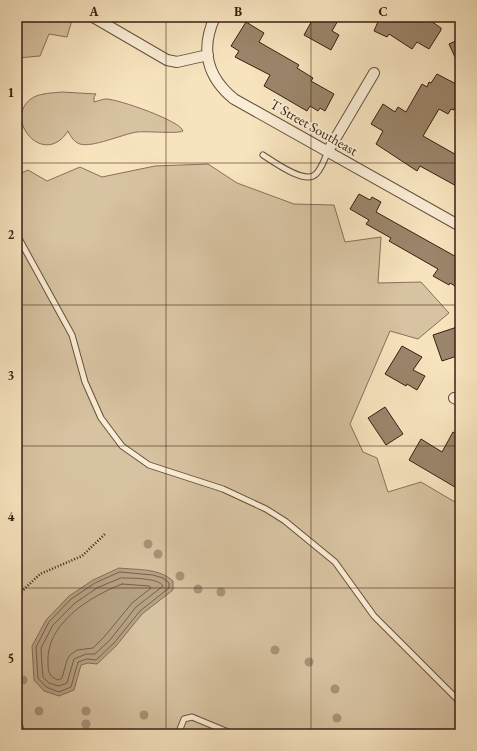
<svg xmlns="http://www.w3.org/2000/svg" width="477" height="751" font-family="'EB Garamond',serif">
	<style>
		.green { fill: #d7c2a1; stroke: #887059 }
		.water { fill: #b6a184; stroke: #846d56 }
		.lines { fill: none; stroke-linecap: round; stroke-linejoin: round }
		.shore { stroke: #77604a; stroke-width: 1 }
		.building { fill: #9b856b; stroke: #381e11 }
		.lane-casing { stroke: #68503c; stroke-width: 7 }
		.street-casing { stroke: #68503c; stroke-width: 12 }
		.path { stroke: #381e11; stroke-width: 2.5; stroke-dasharray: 1 2; stroke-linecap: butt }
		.lane { stroke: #faedd5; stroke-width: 5 }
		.street { stroke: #faedd5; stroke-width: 10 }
		.tree { fill: #a89277 }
		.grid { fill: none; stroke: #381e11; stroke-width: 1; stroke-opacity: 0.55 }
		.labels { text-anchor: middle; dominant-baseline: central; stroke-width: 4; stroke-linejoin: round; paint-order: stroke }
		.street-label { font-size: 14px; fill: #381e11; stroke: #faedd5 }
		.neatline { fill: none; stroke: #381e11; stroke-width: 1.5 }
		.grid-label { font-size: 13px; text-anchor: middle; font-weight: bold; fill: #381e11 }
	</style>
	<rect width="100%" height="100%" fill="#f7e4bf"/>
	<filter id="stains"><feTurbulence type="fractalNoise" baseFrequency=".005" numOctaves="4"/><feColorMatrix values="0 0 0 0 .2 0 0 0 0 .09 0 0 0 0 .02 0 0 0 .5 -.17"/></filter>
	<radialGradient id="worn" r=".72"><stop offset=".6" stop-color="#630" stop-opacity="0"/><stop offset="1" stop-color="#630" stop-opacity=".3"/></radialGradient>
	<path class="green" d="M17,17H73L67,37L49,34L40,56L17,58Z
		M62,92L96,94L94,97V102C98,101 103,99 106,99C118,99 181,121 183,131C178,134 148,131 137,132C123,134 92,148 80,144C74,142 71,137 68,131C43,170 0,116 34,97C42,93 53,93 62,92Z
		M208,164L237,183L294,204L334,205L345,242L381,237L378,283L421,282L449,313L418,339L390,331L350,424L363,452L377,458L388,492L421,482L460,505V734H17V175L28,170L47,181L80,167L102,177L155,166Z"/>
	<path class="water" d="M119,568C138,570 159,568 173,581V590L142,614L116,646L97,664L88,663L81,665L74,690L59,696L44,691L34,680L32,646L46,620L69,596L93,580Z"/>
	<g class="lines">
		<path class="shore" d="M120,572L153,575L163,578L169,583V588L140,611L114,643L96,660L87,659L78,662L71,687L59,692L46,687L38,678L36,647L49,622L71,599L95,583Z
			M121,578C131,578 159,578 163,586L136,607L110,640L95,654H86L74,659L67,683L59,686L49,683L43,677L42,665L41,648L53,625L75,603L97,588Z
			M122,584L149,586L151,588L132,603L105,636L93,648L77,650L70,655L67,660L62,678L58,680C50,677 48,673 48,664C45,624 89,597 122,584Z"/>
	</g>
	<path class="building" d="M314,17H340L332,31L339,35L331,50L304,35Z
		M380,17H425L441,28V30L429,49L417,42L412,49L389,34L387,37L374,31Z
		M246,22L264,33L259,42L299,65L297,68L313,78L311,81L334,94L325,111L320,108L318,111L310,106L307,111L264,86L270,75L235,57L239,51L231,46Z
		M460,39V68L449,44Z
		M437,74L460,86V99L454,110L451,109L448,114L439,109L423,136L460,157V188L420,166L417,171L376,144L383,131L371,124L383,104L395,112L398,107L406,112L422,84L427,87L429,82L431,83Z
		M359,194L370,200L372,197L381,202L376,212L460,259V289L450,283L449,285L433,276L438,269L389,241L391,238L366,224L369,220L350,209Z
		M460,326V350L455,352L457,356L442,361L433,335Z
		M402,346L422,357L413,370L425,376L417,390L407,384L406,386L385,374Z
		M385,407L403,434L386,445L368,418Z
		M453,432L460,435V490L409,460L421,439L442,452Z"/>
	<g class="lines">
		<defs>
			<path id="lane" d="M263,155C274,162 305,185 316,174C322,168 325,158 328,151
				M17,235L72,335L85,382L101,418L122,446L149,465L223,489L266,509L285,521L335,562L374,616L460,702
				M17,716L22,734
				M178,734L184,719L192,717L233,734"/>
			<path id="street" d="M93,17L167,60L177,62L208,55
				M215,17C200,49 207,77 234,99L460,226
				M328,151L374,73
				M454,398L460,401"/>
		</defs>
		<use href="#lane" class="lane-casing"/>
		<use href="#street" class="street-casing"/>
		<path class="path" d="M17,596L40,574L82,556L105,534"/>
		<use href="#lane" class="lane"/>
		<use href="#street" class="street"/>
	</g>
	<g class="tree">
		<circle cx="148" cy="544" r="4.5"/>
		<circle cx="158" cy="554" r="4.5"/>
		<circle cx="180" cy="576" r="4.5"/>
		<circle cx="198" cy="589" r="4.5"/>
		<circle cx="221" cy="592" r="4.5"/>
		<circle cx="275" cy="650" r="4.5"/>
		<circle cx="309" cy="662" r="4.5"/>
		<circle cx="23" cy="680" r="4.5"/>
		<circle cx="335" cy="689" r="4.5"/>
		<circle cx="39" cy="711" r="4.5"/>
		<circle cx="86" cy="711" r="4.5"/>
		<circle cx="144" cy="715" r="4.5"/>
		<circle cx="337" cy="718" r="4.5"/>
		<circle cx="86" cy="724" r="4.5"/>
	</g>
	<path class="grid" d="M166,17V734M311,17V734M17,163H460M17,305H460M17,446H460M17,588H460"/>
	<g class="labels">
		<g class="street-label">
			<text transform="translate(314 127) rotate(30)">T Street Southeast</text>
		</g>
	</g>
	<rect width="477" height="751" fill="none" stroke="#f7e4bf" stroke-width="44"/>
	<rect x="22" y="22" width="433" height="707" class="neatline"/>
	<g class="grid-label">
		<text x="94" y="16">A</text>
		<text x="238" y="16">B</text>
		<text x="383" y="16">C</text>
		<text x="11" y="97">1</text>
		<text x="11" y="239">2</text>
		<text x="11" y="380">3</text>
		<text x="11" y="521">4</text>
		<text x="11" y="663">5</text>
	</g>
	<rect width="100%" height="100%" filter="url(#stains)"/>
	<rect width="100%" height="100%" fill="url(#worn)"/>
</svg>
